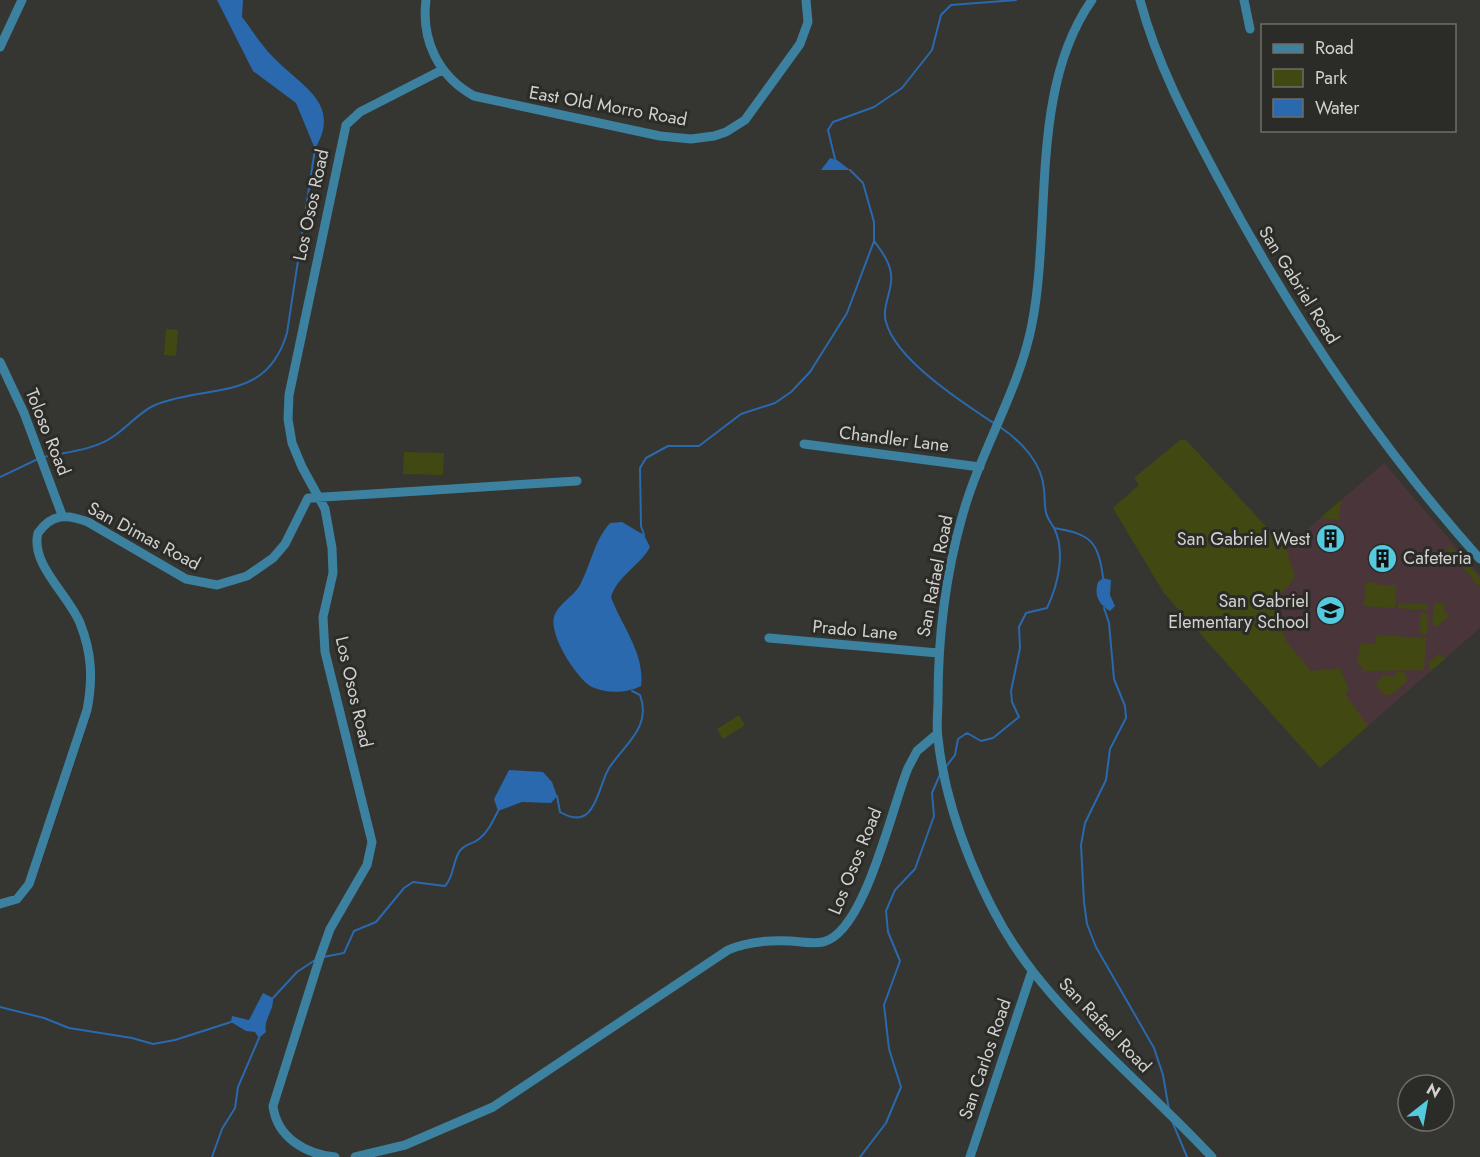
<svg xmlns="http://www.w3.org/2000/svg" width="1480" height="1157" font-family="Jost,sans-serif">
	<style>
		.education { fill: #4a363a }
		.green { fill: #424812 }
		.water { fill: #2a69ad }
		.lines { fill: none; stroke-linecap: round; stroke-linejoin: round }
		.stream { stroke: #2a69ad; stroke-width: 2 }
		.minor { stroke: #3c819f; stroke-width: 9 }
		.labels { text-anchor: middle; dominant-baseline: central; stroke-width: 6; stroke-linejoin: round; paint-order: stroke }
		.street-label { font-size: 18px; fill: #d2d1cf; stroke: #2b2b27 }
		.poi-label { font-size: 18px; fill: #d2d1cf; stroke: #2b2b27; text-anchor: end }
	</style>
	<rect width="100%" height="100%" fill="#353531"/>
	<path class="education" d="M1180,440H1186L1286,548L1384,463L1480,575V628L1320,768L1164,593L1113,508L1139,485L1134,478Z"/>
	<path class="green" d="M166,329L178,330L176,356L164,355Z
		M1180,440H1186L1286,548L1295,576L1292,582L1273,602L1286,641L1311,671L1340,668L1349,690L1345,694L1368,726L1320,768L1164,593L1113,508L1139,485L1134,478Z
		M404,452L444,453L443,475L403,474Z
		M1341,500L1339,520L1320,518Z
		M1449,544L1480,578V587L1448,551Z
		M1370,582L1380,585H1396L1395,608L1364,606L1366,583Z
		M1398,603L1428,604L1427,610L1398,608Z
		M1434,603L1445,604L1444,612L1449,616L1437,627L1432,623Z
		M1421,613H1428L1427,634L1419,633Z
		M1376,635L1426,638L1424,670L1364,671L1357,660L1361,643L1376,644Z
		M1440,653L1445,659L1431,671L1428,663Z
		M1397,672H1403L1407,677L1406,682L1391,695L1383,694L1376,685L1383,675L1394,677Z
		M739,715L745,725L723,739L717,729Z"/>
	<path class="water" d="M217,0H243L242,17C252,30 262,46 274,58C302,87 342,103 315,149L296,103L253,71Z
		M830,158L837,160L850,170H821Z
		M622,522L644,535L650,547C640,566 618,575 611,597C622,627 645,653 641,686C628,693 606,694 592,687C576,678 549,635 554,617C557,605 574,596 580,585C591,564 594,541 610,523Z
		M1103,578L1111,580L1110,595L1115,606L1110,611C1098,604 1094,595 1098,582Z
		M509,770L543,772L552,782L557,796L551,803L522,802L498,811L494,799Z
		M263,993L273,998C274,1011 263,1020 266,1032L259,1038L255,1032L246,1031L231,1022L232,1016L249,1020Z"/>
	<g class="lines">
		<path class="stream" d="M835,159L828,130L833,122L874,107L902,88L932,50L941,15L951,5L1016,0
			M874,241C883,253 893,266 891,282C890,295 882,309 886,322C896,360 963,403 995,424
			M44,457C66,452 95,450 114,436C128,427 139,412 155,405C208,383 266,404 287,333L315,149
			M0,477L38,459
			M1054,528C1090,534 1099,541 1103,578
			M644,535L641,526L640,468L646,458L668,446H699L741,414L775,403L791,392L810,372L847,313L874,241V222L863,183L850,170
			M1104,608L1109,623L1114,679L1125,706L1126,718L1110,749L1106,780L1085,823L1081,845L1084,902L1087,924L1096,947L1154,1048L1163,1075L1169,1110
			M945,768L955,755L958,739L967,733L981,741L993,738L1019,717L1012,702L1011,691L1020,648L1019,627L1026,613L1047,608C1058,585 1066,552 1054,528C1051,522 1047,519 1046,512C1044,504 1045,497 1044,489C1042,463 1021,441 1000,427
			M557,796L560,812C596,833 597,788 609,768C625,744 652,727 640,695L632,691
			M323,957L344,953L354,931L376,922L404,888L413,882L445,886C454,877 452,864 459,852C465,843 472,845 479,839C488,832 493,821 498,811
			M273,998L297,972L315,960
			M0,1007L44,1018L69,1028L132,1038L153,1044L175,1040L231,1022
			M1172,1121L1187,1157
			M212,1157L222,1129L235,1108L238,1087L259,1038
			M860,1157L886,1123L901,1087L889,1049L884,1005L900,961L888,932L886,911L895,890L915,869L934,816L932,793L941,772"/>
		<path class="minor" d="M426,0C421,40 438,76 474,96L660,136L691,139L714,136L726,132L745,120L800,44L808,22L806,0
			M1092,0C1029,89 1052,221 1032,324C1019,391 980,451 962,517C945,577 938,637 938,700C938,713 936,726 938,738C946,815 986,913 1034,973C1087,1040 1154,1095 1212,1157
			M1140,0C1157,64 1187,120 1218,178C1291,315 1376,443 1480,559
			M1244,0L1250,29
			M0,47L22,0
			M0,362L24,413L62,515
			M804,444L980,467
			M769,638L938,653
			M0,904L17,899L29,884L87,710C93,679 92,653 80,623C68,594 30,564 38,533C52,513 67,514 88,522L186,579L217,585L247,576L273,558L285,544L308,498L577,481
			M335,1157C306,1154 277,1138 273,1106L320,957L330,929L367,865L372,842L325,652L323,617L333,573L332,548L325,509L302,467L292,443L288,419L289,395L346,125L360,112L442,70
			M355,1157L405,1145L493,1107L728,950C748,941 769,940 791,941C801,942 813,944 823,942C865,933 892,806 908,768L917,751L937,734
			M970,1157L1032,971"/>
	</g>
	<defs>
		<symbol id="building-disc" viewBox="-11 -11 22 22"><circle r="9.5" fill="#55cadf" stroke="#2b2b27"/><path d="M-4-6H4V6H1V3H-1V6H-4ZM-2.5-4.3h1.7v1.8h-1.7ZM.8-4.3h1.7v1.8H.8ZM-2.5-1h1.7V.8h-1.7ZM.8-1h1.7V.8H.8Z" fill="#111"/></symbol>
		<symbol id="school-disc" viewBox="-11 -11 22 22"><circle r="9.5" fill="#55cadf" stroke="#2b2b27"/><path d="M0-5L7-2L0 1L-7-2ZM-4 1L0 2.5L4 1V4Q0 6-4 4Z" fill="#111"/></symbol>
	</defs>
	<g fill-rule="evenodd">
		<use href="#building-disc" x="1314" y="522" width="33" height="33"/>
		<use href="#building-disc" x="1366" y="542" width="33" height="33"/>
		<use href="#school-disc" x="1314" y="594" width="33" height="33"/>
	</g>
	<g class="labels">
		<g class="street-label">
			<text transform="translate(608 106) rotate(10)">East Old Morro Road</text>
			<text transform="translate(311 205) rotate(-78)">Los Osos Road</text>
			<text transform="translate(1299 285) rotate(58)">San Gabriel Road</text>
			<text transform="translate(48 432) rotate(68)">Toloso Road</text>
			<text transform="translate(894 439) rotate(7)">Chandler Lane</text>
			<text transform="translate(144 536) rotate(28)">San Dimas Road</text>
			<text transform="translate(935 576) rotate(-79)">San Rafael Road</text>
			<text transform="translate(855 630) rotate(5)">Prado Lane</text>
			<text transform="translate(354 692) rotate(77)">Los Osos Road</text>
			<text transform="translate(855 861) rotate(-68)">Los Osos Road</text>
			<text transform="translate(1105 1025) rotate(46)">San Rafael Road</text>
			<text transform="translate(985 1059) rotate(-71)">San Carlos Road</text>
		</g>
		<g class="poi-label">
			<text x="1310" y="539">San Gabriel West</text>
			<text x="1403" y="558" text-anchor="start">Cafeteria</text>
			<text x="1309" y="601">San Gabriel<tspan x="1309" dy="21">Elementary School</tspan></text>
		</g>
	</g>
	<rect x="1261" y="24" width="195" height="108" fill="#2b2b27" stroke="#6e6d6a" stroke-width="1.5"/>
	<rect x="1273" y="44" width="30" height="9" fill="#3c819f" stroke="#6e6d6a" stroke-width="1.5"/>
	<text x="1315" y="54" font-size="18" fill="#d2d1cf">Road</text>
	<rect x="1273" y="69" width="30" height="18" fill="#424812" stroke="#6e6d6a" stroke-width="1.5"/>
	<text x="1315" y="84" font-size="18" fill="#d2d1cf">Park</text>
	<rect x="1273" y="99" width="30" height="18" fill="#2a69ad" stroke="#6e6d6a" stroke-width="1.5"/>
	<text x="1315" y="114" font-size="18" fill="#d2d1cf">Water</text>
	<g transform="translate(1426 1103) rotate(31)"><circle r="28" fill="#2b2b27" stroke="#6e6d6a" stroke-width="1.5"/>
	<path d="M0-4.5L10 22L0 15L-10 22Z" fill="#55cadf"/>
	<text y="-9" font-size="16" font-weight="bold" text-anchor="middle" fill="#d2d1cf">N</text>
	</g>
</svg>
